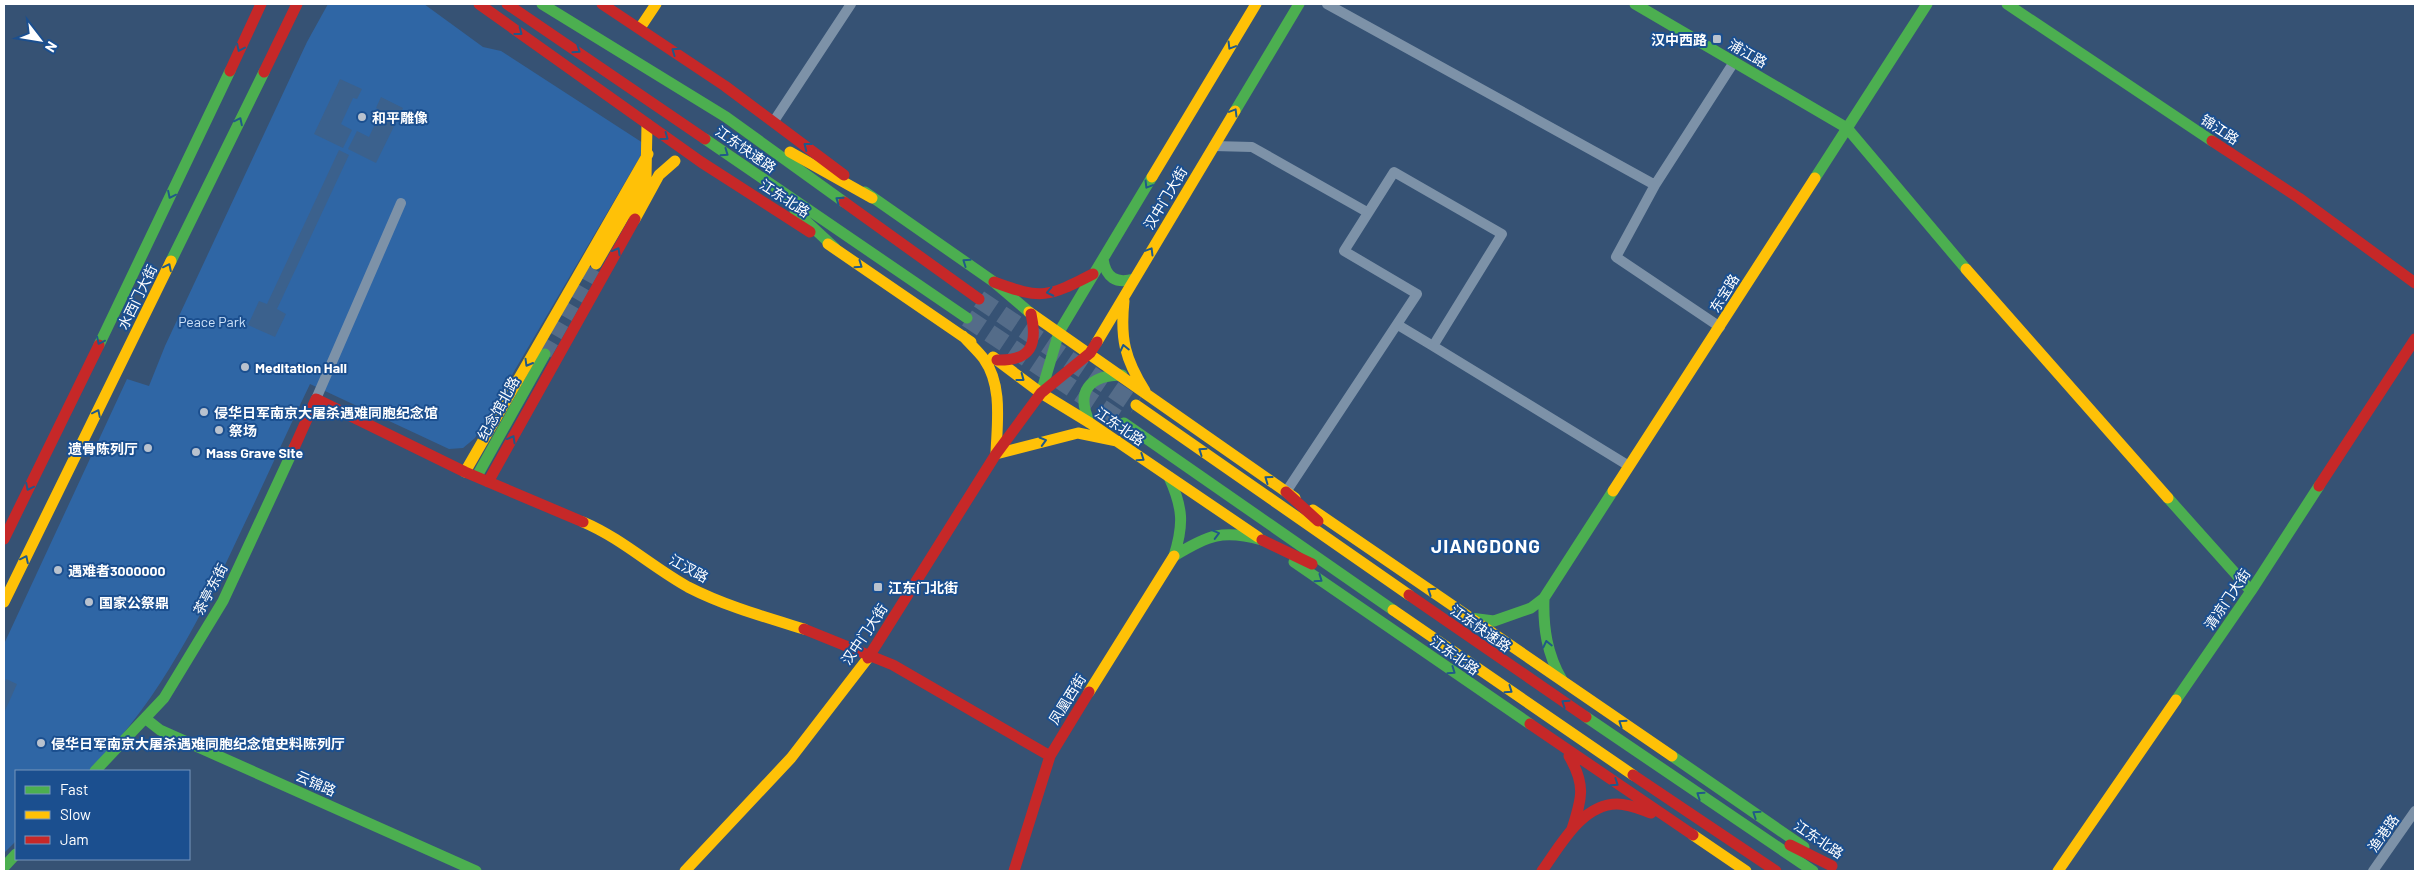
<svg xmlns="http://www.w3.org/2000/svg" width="2419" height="875" font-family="Barlow,'Noto Sans SC',sans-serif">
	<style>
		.green { fill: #2f66a5 }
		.water { fill: #3b618d }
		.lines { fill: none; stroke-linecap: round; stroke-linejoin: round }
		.secondary-tunnel { stroke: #546c89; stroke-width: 14; stroke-dasharray: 14 7; stroke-linecap: butt }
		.highway-tunnel { stroke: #546c89; stroke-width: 18; stroke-dasharray: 18 9; stroke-linecap: butt }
		.street { stroke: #7d92a8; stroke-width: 10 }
		.fast { stroke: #4caf50; stroke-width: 11 }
		.slow { stroke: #ffc107; stroke-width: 11 }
		.jam { stroke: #c62828; stroke-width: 11 }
		.oneway { stroke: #205989 }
		.poi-dot { fill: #b9c2ce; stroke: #1b4f8f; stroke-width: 2 }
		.labels { text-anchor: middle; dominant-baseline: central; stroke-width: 4; stroke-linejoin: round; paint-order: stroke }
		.poi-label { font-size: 14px; font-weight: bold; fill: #fff; stroke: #1b4f8f; text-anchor: start }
		.street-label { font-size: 14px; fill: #fff; stroke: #1b4f8f }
		.park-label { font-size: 14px; fill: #cfe3fa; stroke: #1b4f8f }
		.district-label { font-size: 19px; font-weight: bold; letter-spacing: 1px; fill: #fff; stroke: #1b4f8f }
	</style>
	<rect width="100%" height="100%" fill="#365274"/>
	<path class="green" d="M328,4H424L483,47L501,51L643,143L641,155L475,438L463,448L449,449L310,384C287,432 265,481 242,529C202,615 158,704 89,771H16V841L4,853V644L127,379L149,386L165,346L307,42Z"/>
	<path class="water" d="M340,79L362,89L357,99L353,98L341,124L352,130L343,148L314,134Z
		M381,97L403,108L376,163L348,149L357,131L369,137L381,111L376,108Z
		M339,150L349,155L277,309L286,314L275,337L248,325L259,301L267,304Z
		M6,679L17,684L4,713V684Z"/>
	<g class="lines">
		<path class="secondary-tunnel" d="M545,354L596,264"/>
		<path class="highway-tunnel" d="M979,299L1136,405
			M967,318L1124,423"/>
		<path class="street" d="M1327,4L1655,185L1734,62
			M774,121L851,4
			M1214,146L1252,147L1367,212
			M1655,185L1616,257L1720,327
			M1398,325L1433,346
			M316,399L401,203
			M1286,492L1417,294L1344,251L1394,172L1502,234L1433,346L1629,466
			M2373,871L2415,811"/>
		<path class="fast" d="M542,4L726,117L844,202
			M1635,4L1847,128L1966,269
			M2007,4L2212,141
			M1235,111L1299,4
			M705,139L967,318
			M1815,178L1927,4
			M865,192L994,282L1029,312
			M795,211L835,248
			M1103,259C1106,278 1116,284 1134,279
			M171,261L264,72
			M99,345L230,71
			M1041,393L1059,332L1152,177
			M1090,423C1075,392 1089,375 1122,375
			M1124,423L1393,610
			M477,476L545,354
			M1169,477C1183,508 1184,524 1174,556
			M2168,498L2251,591
			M1174,556C1208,535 1223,529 1262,540
			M1294,562L1530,724
			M1544,598C1543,628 1547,654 1562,680
			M1470,618L1494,621L1531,608L1544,598L1613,491
			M2176,700L2251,591L2319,486
			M1586,717L1813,871
			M146,719L160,730L476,871
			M1672,756L1804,847
			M95,771L164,698L223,601L294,448
			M4,867L16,854"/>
		<path class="slow" d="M640,28L656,4
			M790,152L872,198
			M1152,177L1256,4
			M635,219L659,175L675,161
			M828,244L971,342
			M596,264L646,178L647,124
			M1966,269L2168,498
			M1124,301C1120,339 1125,359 1145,391
			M1029,312L1295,498
			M963,336C970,344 978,351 984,359C1003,386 997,423 996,454L1078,433L1117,441
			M1097,342L1235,111
			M993,357L1041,393L1090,423L1258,537
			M1136,405L1409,595
			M465,472L648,154
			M1613,491L1815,178
			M1313,510L1672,756
			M583,522C621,538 652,567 688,587C725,606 765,617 804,629
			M4,602L171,261
			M1393,610L1633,775
			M1089,692L1174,556
			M1693,835L1746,871
			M685,871L791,758L868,658
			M2058,871L2176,700"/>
		<path class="jam" d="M479,4L701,162L810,232
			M507,4L705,139
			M602,4L725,86L844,175
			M230,71L261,4
			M264,72L297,4
			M2212,141L2299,198L2415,283
			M844,202L979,299
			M994,282C1042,300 1048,297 1093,274
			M997,360C1031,361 1038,345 1031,314
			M294,448L316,399L465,472L583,522
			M488,482L635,219
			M2319,486L2415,339
			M1286,492L1318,521
			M4,539L99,345
			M1262,540L1312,564
			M1409,595L1586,717
			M804,629L893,665L1050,756
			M868,658L996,454L1041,393L1090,353L1097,342
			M1530,724L1693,835
			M1569,756C1586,785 1582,798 1572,829
			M1633,775L1776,871
			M1790,845L1832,866
			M1014,871L1050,756L1089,692
			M1542,871C1560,846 1582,804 1617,804C1629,804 1640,809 1651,813"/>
	</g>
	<defs><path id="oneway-chevron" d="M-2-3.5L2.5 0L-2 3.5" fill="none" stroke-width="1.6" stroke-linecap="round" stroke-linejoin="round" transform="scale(1.25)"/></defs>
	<g class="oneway">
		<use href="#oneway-chevron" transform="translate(519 32) rotate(37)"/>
		<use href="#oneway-chevron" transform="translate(1231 46) rotate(121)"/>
		<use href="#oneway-chevron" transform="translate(240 48) rotate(115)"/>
		<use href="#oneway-chevron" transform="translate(577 50) rotate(35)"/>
		<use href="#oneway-chevron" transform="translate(675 51) rotate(-145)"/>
		<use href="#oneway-chevron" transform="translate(1234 112) rotate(-59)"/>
		<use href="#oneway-chevron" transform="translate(239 121) rotate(-64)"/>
		<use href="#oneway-chevron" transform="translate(665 137) rotate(36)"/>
		<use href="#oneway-chevron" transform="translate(807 146) rotate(-142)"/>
		<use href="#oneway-chevron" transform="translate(725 153) rotate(35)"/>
		<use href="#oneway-chevron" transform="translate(1148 185) rotate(121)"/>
		<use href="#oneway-chevron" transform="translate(171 195) rotate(116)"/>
		<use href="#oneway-chevron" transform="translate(839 200) rotate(-145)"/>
		<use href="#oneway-chevron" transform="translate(617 251) rotate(-61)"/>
		<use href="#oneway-chevron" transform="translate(1150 251) rotate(-59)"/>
		<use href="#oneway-chevron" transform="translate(966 262) rotate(-145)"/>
		<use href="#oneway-chevron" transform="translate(859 265) rotate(35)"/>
		<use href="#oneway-chevron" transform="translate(168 267) rotate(-64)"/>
		<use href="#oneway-chevron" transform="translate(1050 292) rotate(168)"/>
		<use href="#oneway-chevron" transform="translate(100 341) rotate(116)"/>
		<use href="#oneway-chevron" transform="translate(1124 348) rotate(-103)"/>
		<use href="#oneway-chevron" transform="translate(528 363) rotate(120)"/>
		<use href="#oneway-chevron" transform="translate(1021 378) rotate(37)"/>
		<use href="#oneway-chevron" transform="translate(97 413) rotate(-64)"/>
		<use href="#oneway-chevron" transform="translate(512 439) rotate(-61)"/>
		<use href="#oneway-chevron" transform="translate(1043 441) rotate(-16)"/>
		<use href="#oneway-chevron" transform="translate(1202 451) rotate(-145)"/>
		<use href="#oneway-chevron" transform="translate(1141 458) rotate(34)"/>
		<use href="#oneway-chevron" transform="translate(1268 479) rotate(-144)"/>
		<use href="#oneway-chevron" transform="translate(29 487) rotate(116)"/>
		<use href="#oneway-chevron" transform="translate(1216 534) rotate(-15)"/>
		<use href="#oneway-chevron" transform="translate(25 559) rotate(-64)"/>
		<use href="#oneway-chevron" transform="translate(1319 579) rotate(35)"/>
		<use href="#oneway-chevron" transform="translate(1431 591) rotate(-146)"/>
		<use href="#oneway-chevron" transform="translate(1547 644) rotate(-103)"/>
		<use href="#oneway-chevron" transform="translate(1452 671) rotate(35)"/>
		<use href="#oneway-chevron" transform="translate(1509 690) rotate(35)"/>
		<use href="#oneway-chevron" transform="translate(1565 703) rotate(-146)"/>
		<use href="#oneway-chevron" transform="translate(1622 723) rotate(-146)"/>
		<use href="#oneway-chevron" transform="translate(1615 783) rotate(34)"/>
		<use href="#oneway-chevron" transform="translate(1700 795) rotate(-146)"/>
		<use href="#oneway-chevron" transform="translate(1756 814) rotate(-146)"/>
	</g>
	<g class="poi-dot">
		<rect x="1712" y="34" width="10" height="10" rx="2.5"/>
		<circle cx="362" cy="117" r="5"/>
		<circle cx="245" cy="367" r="5"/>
		<circle cx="204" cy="412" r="5"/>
		<circle cx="219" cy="430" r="5"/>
		<circle cx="148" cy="448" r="5"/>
		<circle cx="196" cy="452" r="5"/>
		<circle cx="58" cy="570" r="5"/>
		<rect x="873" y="582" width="10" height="10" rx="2.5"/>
		<circle cx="89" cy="602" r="5"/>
		<circle cx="41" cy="743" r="5"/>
	</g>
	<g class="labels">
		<g class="poi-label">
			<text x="1707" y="39" text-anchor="end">汉中西路</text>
			<text x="372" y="117">和平雕像</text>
			<text x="255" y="367">Meditation Hall</text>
			<text x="214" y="412">侵华日军南京大屠杀遇难同胞纪念馆</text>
			<text x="229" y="430">祭场</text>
			<text x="138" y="448" text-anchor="end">遗骨陈列厅</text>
			<text x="206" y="452">Mass Grave Site</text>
			<text x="68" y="570">遇难者3000000</text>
			<text x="888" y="587">江东门北街</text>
			<text x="99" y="602">国家公祭鼎</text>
			<text x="51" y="743">侵华日军南京大屠杀遇难同胞纪念馆史料陈列厅</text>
		</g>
		<g class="street-label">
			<text transform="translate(1748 53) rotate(30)">浦江路</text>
			<text transform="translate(2220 129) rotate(33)">锦江路</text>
			<text transform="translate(746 149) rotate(35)">江东快速路</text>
			<text transform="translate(785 198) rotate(33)">江东北路</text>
			<text transform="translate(1165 198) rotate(-59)">汉中门大街</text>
			<text transform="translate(1724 293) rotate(-58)">东宝路</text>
			<text transform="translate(137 297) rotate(-64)">水西门大街</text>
			<text transform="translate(498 408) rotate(-61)">纪念馆北路</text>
			<text transform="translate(1120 426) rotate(34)">江东北路</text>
			<text transform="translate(689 568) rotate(29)">江汊路</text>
			<text transform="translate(210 589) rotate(-62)">茶亭东街</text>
			<text transform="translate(2227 599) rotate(-56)">清凉门大街</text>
			<text transform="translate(1481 628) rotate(35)">江东快速路</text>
			<text transform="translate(864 634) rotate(-56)">汉中门大街</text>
			<text transform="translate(1455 655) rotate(35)">江东北路</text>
			<text transform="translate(1067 699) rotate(-58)">凤凰西街</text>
			<text transform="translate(316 783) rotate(24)">云锦路</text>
			<text transform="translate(2383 833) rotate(-55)">渔港路</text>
			<text transform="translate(1819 839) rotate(34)">江东北路</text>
		</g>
		<g class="park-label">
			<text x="212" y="321">Peace Park</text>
		</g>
		<g class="district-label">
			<text x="1486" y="545">JIANGDONG</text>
		</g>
	</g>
	<rect width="2419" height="875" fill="none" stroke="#ffffff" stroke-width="10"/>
	<rect x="15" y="770" width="175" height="90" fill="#1b4f8f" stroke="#7695bc"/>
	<rect x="25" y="786" width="25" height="8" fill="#4caf50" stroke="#7695bc"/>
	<text x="60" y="795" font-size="15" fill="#ffffff">Fast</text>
	<rect x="25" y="811" width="25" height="8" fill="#ffc107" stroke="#7695bc"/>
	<text x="60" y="820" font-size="15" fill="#ffffff">Slow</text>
	<rect x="25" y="836" width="25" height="8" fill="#c62828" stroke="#7695bc"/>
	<text x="60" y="845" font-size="15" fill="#ffffff">Jam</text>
	<g transform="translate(40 40) rotate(121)" stroke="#1b4f8f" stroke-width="4" paint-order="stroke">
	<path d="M0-4L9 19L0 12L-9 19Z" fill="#ffffff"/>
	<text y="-8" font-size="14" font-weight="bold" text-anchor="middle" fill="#ffffff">N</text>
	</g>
</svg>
